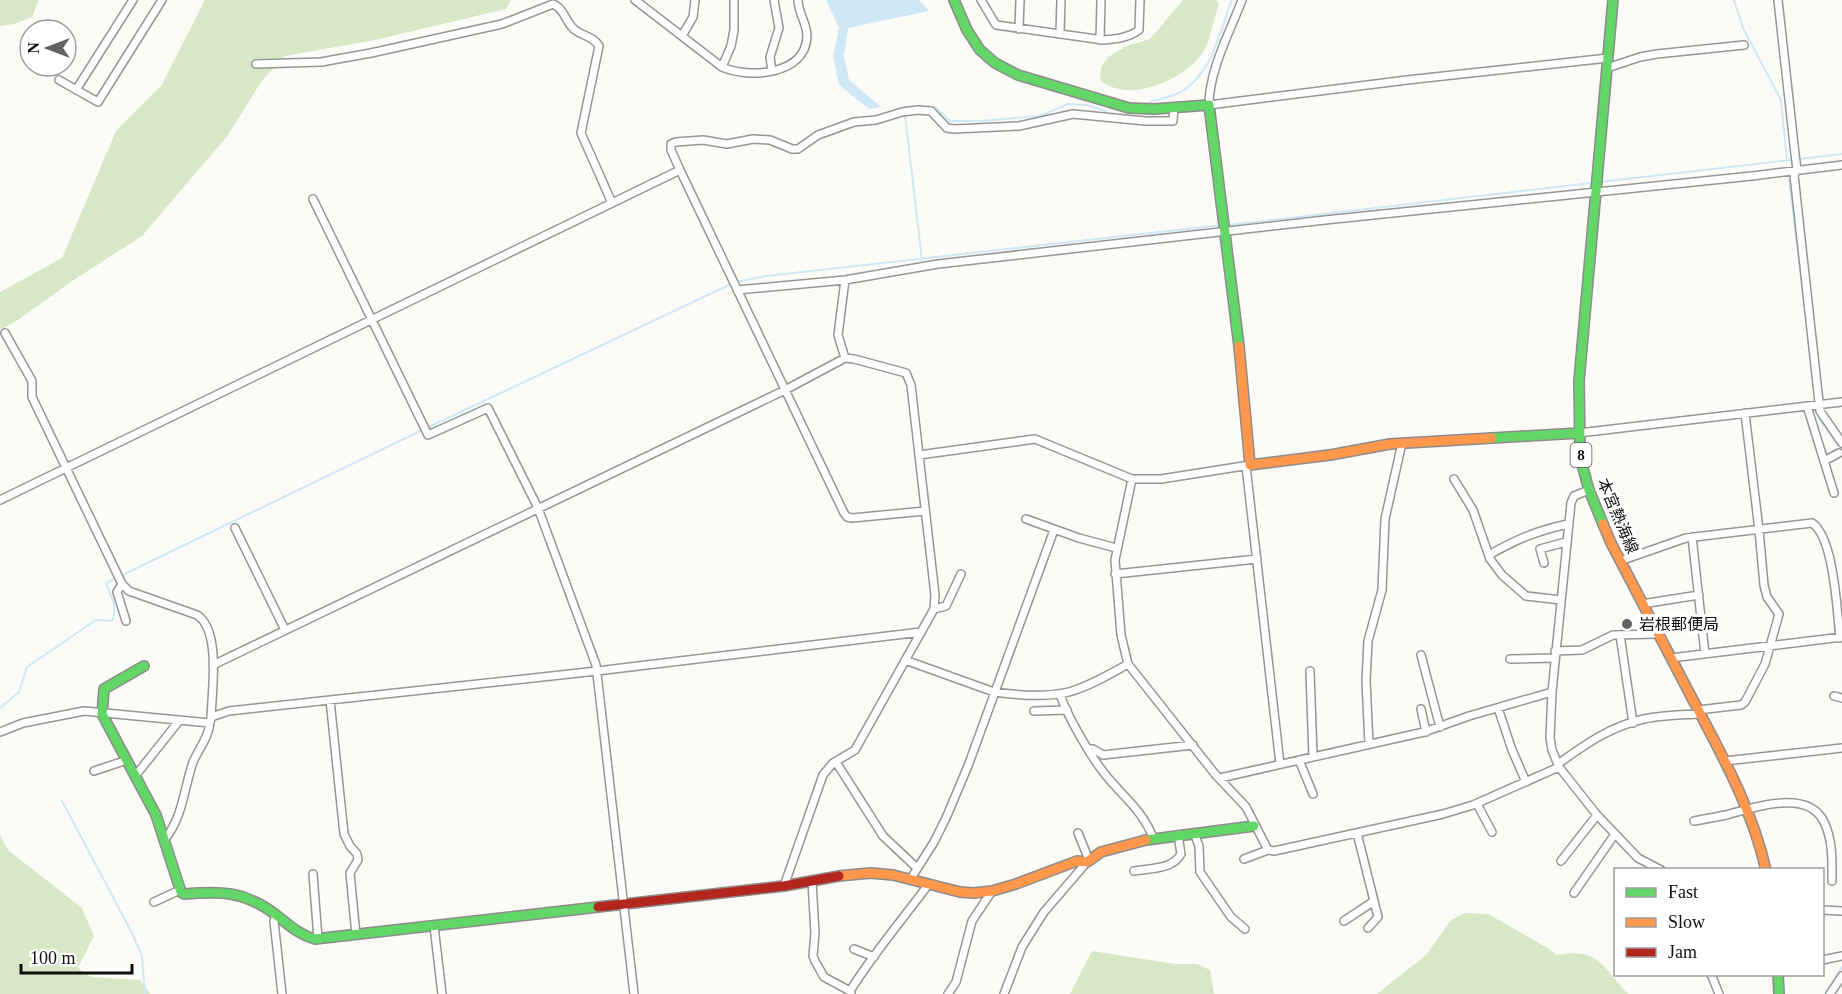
<svg xmlns="http://www.w3.org/2000/svg" width="1842" height="994" font-family="'Times New Roman','Noto Sans JP',serif">
	<style>
		.forest { fill: #d7e8c6 }
		.water { fill: #cee8f5 }
		.lines { fill: none; stroke-linecap: round; stroke-linejoin: round }
		.stream { stroke: #cee8f5; stroke-width: 2 }
		.street-casing { stroke: #969694; stroke-width: 10 }
		.fast-casing { stroke: #8d8c8b; stroke-width: 12 }
		.slow-casing { stroke: #8d8c8b; stroke-width: 12 }
		.jam-casing { stroke: #8d8c8b; stroke-width: 12 }
		.street { stroke: #fffefe; stroke-width: 7 }
		.fast { stroke: #63d668; stroke-width: 9 }
		.slow { stroke: #ff974d; stroke-width: 9 }
		.jam { stroke: #b3261e; stroke-width: 9 }
		.poi-dot { fill: #636261; stroke: #fff; stroke-width: 2 }
		.labels { text-anchor: middle; dominant-baseline: central; stroke-width: 6; stroke-linejoin: round; paint-order: stroke }
		.shield { fill: #fff; stroke: #585858; stroke-width: 1.5 }
		.shield-label { font-size: 15px; font-weight: bold; fill: #101010 }
		.street-label { font-size: 16px; fill: #101010; stroke: #fff }
		.poi-label { font-size: 16px; fill: #101010; stroke: #fff; text-anchor: start }
	</style>
	<rect width="100%" height="100%" fill="#fcfbf7"/>
	<path class="forest" d="M0,0H39L32,17L14,24L0,26Z
		M205,0H511L506,9L375,40L285,56L261,82L228,135L142,236L72,281L18,320L0,330V292L62,258L116,131L161,86Z
		M1183,0H1216L1219,4C1214,18 1211,36 1205,49C1188,79 1129,105 1100,80L1101,67L1108,57L1127,46L1150,39Z
		M0,835L8,850L82,908L94,936L78,968L91,977L140,980L150,994H0Z
		M1465,913L1488,914L1546,947L1557,955C1599,947 1603,967 1628,994H1377L1426,955L1451,920Z
		M1092,951L1175,964H1197L1210,970L1214,994H1070Z"/>
	<path class="water" d="M826,0H919L929,11L848,28L844,56L849,80L881,107L869,109L839,85L833,56L839,28Z"/>
	<g class="lines">
		<path class="stream" d="M1734,0L1743,28L1781,100L1787,160
			M1150,102C1161,99 1171,97 1181,92C1212,74 1220,31 1232,0
			M1789,179L1816,402
			M1600,182L1842,154
			M1228,225L1592,183
			M922,260L904,107H935L950,121H981L1040,116L1068,104L1087,105L1106,111
			M736,282L766,276L1222,225
			M1817,411L1820,420L1842,451
			M0,708L19,692L27,667L96,620L112,621C118,608 111,596 106,583L414,434L731,284
			M62,801L132,933L142,956L145,994
			M1825,994L1842,967"/>
		<defs>
			<path id="street" d="M635,0L722,67C749,79 806,75 807,36C807,23 798,13 798,0
				M981,0L996,25L1103,40C1116,39 1128,38 1139,30L1140,0
				M1242,0C1230,32 1209,70 1209,105L1407,80L1608,58
				M1778,0L1795,154L1797,170L1794,175L1820,411L1842,443
				M1019,29L1020,0
				M1060,34L1061,0
				M682,36L693,17L695,0
				M1100,40L1101,0
				M256,64L321,62L371,53L502,24L553,4C565,9 565,22 575,30C583,36 594,37 599,46L581,133L612,203
				M722,67L731,46L734,30V0
				M1607,68L1640,57L1657,54L1744,45
				M772,71L770,57L779,28L774,0
				M59,80L98,102L162,0
				M76,90L133,0
				M313,199L428,435L488,408L538,508L596,665L634,994
				M845,280L838,335L845,358
				M737,290L845,280L938,264L1325,220L1752,176L1842,165
				M5,333L32,381V397L122,584L129,591L197,615C221,630 212,691 211,717
				M1807,406L1834,493
				M1579,433L1842,402
				M919,455L1035,439L1132,479H1161L1250,465
				M1824,461L1839,453
				M1246,466L1280,764
				M1132,479L1115,560L1121,635L1128,664L1215,774L1246,807L1268,850L1274,851L1443,814L1473,805L1559,767
				M1454,479L1473,510L1490,559L1502,575L1526,596L1561,600
				M1589,490L1574,496L1571,503L1552,692L1550,738L1552,750L1559,767L1597,815L1638,858L1661,870
				M0,500L680,170
				M925,511L852,518L847,517L844,513L680,170L671,150V144L676,142L703,140L727,144L753,139L770,140L792,149H798L818,135L854,122L876,120L902,112L918,110L931,111L947,128L954,129L1019,126L1073,114L1145,121H1173L1174,107
				M1026,519L1079,538L1116,548
				M235,528L285,630
				M1692,537L1705,654
				M1489,555C1517,539 1536,531 1568,524
				M1620,561L1686,538L1812,523C1834,537 1837,611 1840,638
				M1544,563L1540,549L1566,542
				M1115,574L1257,559
				M122,584L117,592L126,621
				M1642,604L1699,595
				M934,609L946,606L961,574
				M1620,635L1633,723
				M1555,651L1582,650L1613,635L1658,634
				M1421,655L1440,727
				M1671,658L1842,637
				M1510,659L1555,658
				M905,660L994,692C1016,695 1048,697 1069,692C1090,686 1110,674 1128,664
				M213,665L785,390L845,358L854,359L906,373L911,385L935,595L934,609L855,750L833,763L823,775L784,886
				M1310,671L1313,757
				M1060,694C1067,716 1093,761 1109,779C1125,798 1144,813 1153,838
				M1834,696L1842,698
				M330,700L344,834L350,846L357,854L358,860L350,873L356,935
				M1498,708L1512,750L1526,782
				M1421,709L1426,732
				M1698,710L1741,705L1745,702L1765,664L1779,614L1767,597L1764,585L1759,530L1745,413
				M1034,711L1067,710
				M0,732L23,723L84,711L210,723L211,717L229,711L597,671L921,632
				M1369,744L1366,681L1368,641L1382,590L1385,519L1402,443
				M1089,749H1093L1103,755L1193,745
				M1299,760L1313,794
				M1725,761L1842,748
				M836,762L883,836L917,868
				M1558,764C1584,745 1611,726 1644,719C1662,715 1681,715 1699,714
				M94,771L127,760
				M136,775L179,721
				M1220,778L1424,732L1469,716L1552,692
				M1477,804L1492,832
				M1694,821C1705,819 1716,817 1726,815C1753,808 1808,788 1824,822C1833,840 1832,861 1832,881
				M1078,833L1089,860
				M1194,833L1199,846L1200,872L1231,917L1245,929
				M1357,833L1378,917L1368,928
				M165,839C183,817 184,788 193,762C199,748 208,739 210,723
				M1244,859L1268,850
				M1561,861L1597,815
				M1134,871C1150,868 1172,870 1181,854L1178,835
				M313,874L318,939
				M910,880L934,842L946,818L968,766L1054,530
				M812,881L815,933L813,956L815,961L824,977L850,991
				M1574,893L1615,834
				M154,902L180,890
				M1822,910L1842,911
				M276,915L274,921L282,994
				M1344,921L1374,901
				M434,926L442,994
				M854,949L874,957
				M1822,960L1842,956
				M1711,974L1719,994
				M851,994L850,991C873,954 902,920 928,885
				M948,994L956,982L972,921L992,891
				M1004,994L1022,947L1044,912L1087,862
				M1830,994L1842,976"/>
			<path id="fast" d="M954,0L967,30L980,50L995,63L1018,75L1129,108L1154,109L1209,105L1239,346
				M1492,438L1579,433
				M1603,524L1589,490L1583,468L1580,447L1579,381L1613,0
				M144,666L104,689L102,714L156,815L181,892L184,894C221,891 244,891 275,914C288,924 299,935 315,939L598,907
				M1146,840L1254,826
				M1778,974L1779,994"/>
			<path id="slow" d="M1239,346L1250,465L1330,455L1390,444L1492,438
				M1603,524L1611,543C1639,596 1666,649 1694,702C1723,757 1752,809 1766,870
				M839,876L870,873L893,875L960,892L974,893L992,891L1016,884L1077,861L1087,862L1101,852L1146,840"/>
			<path id="jam" d="M598,907L784,886L839,876"/>
		</defs>
		<use href="#street" class="street-casing"/>
		<use href="#fast" class="fast-casing"/>
		<use href="#slow" class="slow-casing"/>
		<use href="#jam" class="jam-casing"/>
		<use href="#street" class="street"/>
		<use href="#fast" class="fast"/>
		<use href="#slow" class="slow"/>
		<use href="#jam" class="jam"/>
	</g>
	<circle class="poi-dot" cx="1627" cy="624" r="6"/>
	<g class="labels">
		<rect class="shield" x="1570.5" y="443" width="21" height="24" rx="4.5"/>
		<g class="shield-label">
			<text x="1581" y="455">8</text>
		</g>
		<g class="street-label">
			<text transform="translate(1618 516) rotate(67)">本宮熱海線</text>
		</g>
		<g class="poi-label">
			<text x="1639" y="624">岩根郵便局</text>
		</g>
	</g>
	<rect x="1614" y="868" width="210" height="108" fill="#ffffff" stroke="#9f9f9f" stroke-width="1.5"/>
	<rect x="1626" y="888" width="30" height="9" fill="#63d668" stroke="#9f9f9f" stroke-width="1.5"/>
	<text x="1668" y="898" font-size="18" fill="#101010">Fast</text>
	<rect x="1626" y="918" width="30" height="9" fill="#ff974d" stroke="#9f9f9f" stroke-width="1.5"/>
	<text x="1668" y="928" font-size="18" fill="#101010">Slow</text>
	<rect x="1626" y="948" width="30" height="9" fill="#b3261e" stroke="#9f9f9f" stroke-width="1.5"/>
	<text x="1668" y="958" font-size="18" fill="#101010">Jam</text>
	<g transform="translate(48 48) rotate(270)"><circle r="28" fill="#ffffff" stroke="#9f9f9f" stroke-width="1.5"/>
	<path d="M0-4.5L10 22L0 15L-10 22Z" fill="#636261"/>
	<text y="-9" font-size="16" font-weight="bold" text-anchor="middle" fill="#101010">N</text>
	</g>
	<path d="M21 964v9h111v-9" fill="none" stroke="#101010" stroke-width="3"/>
	<text x="30" y="964" font-size="18" fill="#101010" stroke="#ffffff" stroke-width="4.5" paint-order="stroke">100 m</text>
</svg>
